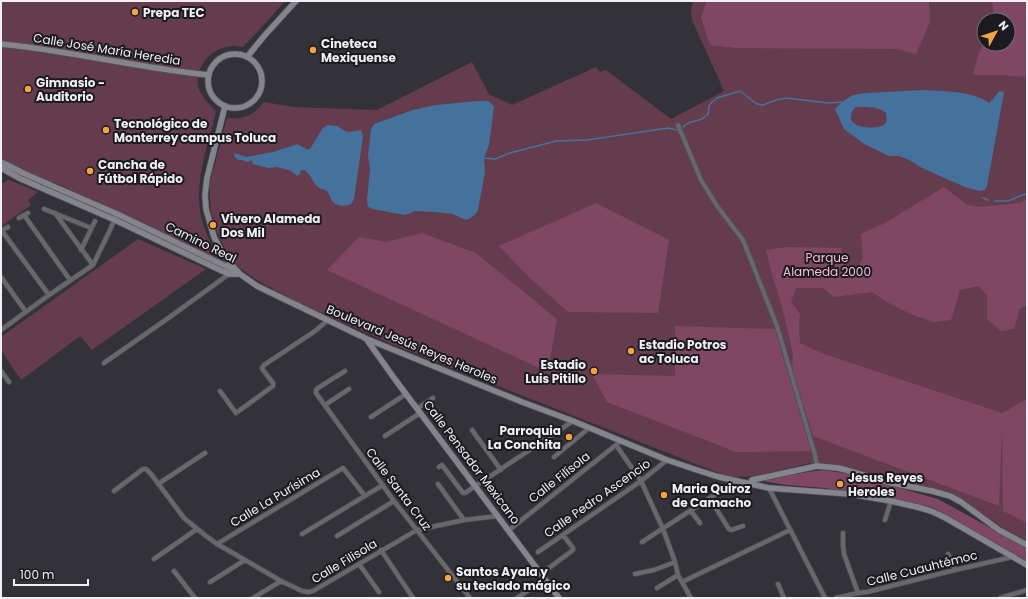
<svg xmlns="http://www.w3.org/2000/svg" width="1028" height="599" font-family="Poppins,sans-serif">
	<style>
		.green { fill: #643c4e; fill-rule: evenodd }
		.forest { fill: #804762 }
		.water { fill: #44729c; fill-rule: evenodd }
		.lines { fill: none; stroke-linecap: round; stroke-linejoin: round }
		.stream { stroke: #44729c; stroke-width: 1.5 }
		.street-casing { stroke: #525057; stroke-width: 5.5 }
		.secondary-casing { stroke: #525057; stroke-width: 7 }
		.street { stroke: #67686c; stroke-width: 4 }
		.secondary { stroke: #84858c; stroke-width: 5.5 }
		.poi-dot { fill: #f3a442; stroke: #1b1a1e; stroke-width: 1.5 }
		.labels { text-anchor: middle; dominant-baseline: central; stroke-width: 4; stroke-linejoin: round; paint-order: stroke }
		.poi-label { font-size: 12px; font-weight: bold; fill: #f0eff4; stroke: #1b1a1e; text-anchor: start }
		.street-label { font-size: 12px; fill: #f0eff4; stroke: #1b1a1e }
		.park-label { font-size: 12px; fill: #f6bfd6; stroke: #1b1a1e }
	</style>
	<rect width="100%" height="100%" fill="#343239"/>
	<path class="green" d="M1,1H285L260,29L243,47C240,47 237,46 234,46C213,46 195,65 198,86C200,95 209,105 216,111C209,142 195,178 200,210C202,228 212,245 219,261L58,184C38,178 19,169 1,158Z
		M693,1H1027V541L1006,530L951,493L889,481L843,466L810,463L754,476L741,477H729L394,345L299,303L257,280L245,272L234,262L226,251L217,232L211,211L210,196V182L227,118C246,119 252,116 264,102L293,107L377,110L472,62L489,94L512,105L596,67L600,72L606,70L671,119L724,91L692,20L691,10ZM984,20H1008V44H984Z
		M9,180L38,192L28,200L31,205L1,226V184Z
		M138,239L206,269L92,350L80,336L21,380L1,350V337Z"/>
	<path class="forest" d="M707,1H929L930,22L916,54L898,49L737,48L710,45L701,17Z
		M992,1H1027V77L1002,75H973L978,55L984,43V44H1008V20H995Z
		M944,187L967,205L980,207L1020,203L1027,199V306L1020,308L1014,329L1001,331L987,319V296L979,286L960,290L951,320L933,322L911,314L885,301L872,292L834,297L823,288H796L791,302L800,314L799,324L800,343L824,354L1002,413L1027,399V523L1003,511L1002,427L999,506L813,436L792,369L793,353L782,306L772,275L766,250L787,247L842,248L840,263L857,268L863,258L861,234L885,223Z
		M596,203L669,240L658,313L568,312L531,279L499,246Z
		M422,233L476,253L557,319L548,372L327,270L359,237L387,242Z
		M675,326L775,329L811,451L736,452L607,402L592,374L675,376Z
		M823,470L850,474L938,499L1027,548V561L932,507L825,488L788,485L762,481L794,474Z"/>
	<path class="water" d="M924,90C945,92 971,90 989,103C994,99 995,95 1000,91L1004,92L987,186L985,190L979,191L965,187L922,168L909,160L899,156H889L864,144L844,129L835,109L842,102L853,95L866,93ZM856,107C866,107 878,106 886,113C886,115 887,120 886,122C884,129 864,128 859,126C856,125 853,123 851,120C851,114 851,111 856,107Z
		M477,101H488L494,106L489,145L484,158L485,172L478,210C475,216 471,218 466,220L453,214L434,212L416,211L405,215L373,209L368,207L367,200L370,169L368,155L371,129L374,124L413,110L436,105Z
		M327,125L337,126L345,131L349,132L361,130L363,136L354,199L351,204C346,206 338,207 333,202C330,199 330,194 327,191C324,189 321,189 318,187C313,183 311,175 305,170H301L300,174L297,176L294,173L289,170L276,167L269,168L253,164L251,160L248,162L242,160H238L235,157L234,153L246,157L273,152L298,144L306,149H310L322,129Z"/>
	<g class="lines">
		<path class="stream" d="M683,127L688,123L702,119L708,114L709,106L712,102L717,98L740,91L757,104L763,105L776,100L786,98L828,103L842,102
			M484,158L495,159L510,153L556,141L587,140L668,128L677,130
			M1,180L2,179
			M983,198L988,200
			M995,201H1008L1025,194L1027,196"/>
		<defs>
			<path id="street" d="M678,125L701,180L717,206L743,240L777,326L815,455L817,466
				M44,209L91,228
				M55,213L93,265
				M24,215L70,280
				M19,218L28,213
				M1,231L8,227
				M2,231L49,295
				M81,250L95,221
				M1,277L26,312
				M1,330L49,295L93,265L110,230L117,214
				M104,363L167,319L229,274L231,268
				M1,371L9,382
				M345,371L318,388L316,390V393L394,501L470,598
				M220,391L236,413L273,386V383L263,370L262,368L264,365L315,331L327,321
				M325,405L349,389
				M418,408L433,398
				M371,417L406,394
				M472,430L501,470
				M385,436L420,413
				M616,445L641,481L663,529L675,562L678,575L691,598
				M554,457L589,428
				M439,467L442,465L463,493H465L573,421
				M158,484L205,453
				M438,484L464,520
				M769,488L825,598
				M114,491L143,469H146L151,474L184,518L206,536L217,544L245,560L281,581L302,591L308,592L313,591L417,530L464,520L498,516
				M710,499L729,529L731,530L743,526
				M691,511L700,523
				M885,520L891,501
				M509,530L621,441
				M843,533V545L844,554L858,593
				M302,534L383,485
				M337,536L394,501
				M642,542L736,481
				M217,544L343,468L365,496
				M381,550L413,598
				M538,552L641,481L667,460
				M948,554L955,570
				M154,559L197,529
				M359,564L379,592
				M174,571L195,598
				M541,574L573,550V548L563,535
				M635,574L654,570L675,562
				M210,582L245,560
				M682,582L790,530
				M778,584L784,598
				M657,588L678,575
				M253,598L281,581
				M517,598L545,579
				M836,598L858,593L867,592L955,570L1012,557
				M1000,598L1027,590"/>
			<path id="secondary" d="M1,44C71,51 139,68 209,75
				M208 81a27 27 0 1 1 54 0a27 27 0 1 1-54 0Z
				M247,57L265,35L296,1
				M225,106L207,178L205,195L206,209L214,237L222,252L232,265L240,274L257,286L367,339L522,402L573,421L667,460L700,471L719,477L769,488L850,494L891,501L917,507L931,511L944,517L1027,565
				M1,162L25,174L117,214L234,270
				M1,168L21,179L115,220L220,270L229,274H239
				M367,340L394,378L559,598
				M750,484L752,480L817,466L838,468L846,470L887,482L932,491L950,496L961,502L999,530L1027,545"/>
		</defs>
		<use href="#street" class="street-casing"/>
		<use href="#secondary" class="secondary-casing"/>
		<use href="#street" class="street"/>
		<use href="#secondary" class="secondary"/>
	</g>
	<g class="poi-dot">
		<circle cx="135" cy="12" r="4"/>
		<circle cx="313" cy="50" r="4"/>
		<circle cx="28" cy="89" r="4"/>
		<circle cx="106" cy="130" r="4"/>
		<circle cx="90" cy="171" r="4"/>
		<circle cx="213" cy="225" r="4"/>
		<circle cx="631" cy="351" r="4"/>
		<circle cx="594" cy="371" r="4"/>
		<circle cx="569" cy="437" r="4"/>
		<circle cx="840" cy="484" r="4"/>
		<circle cx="664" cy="495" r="4"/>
		<circle cx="448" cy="578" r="4"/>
	</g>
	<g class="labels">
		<g class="poi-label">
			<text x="143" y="12">Prepa TEC</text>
			<text x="321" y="43">Cineteca<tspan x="321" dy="14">Mexiquense</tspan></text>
			<text x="36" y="82">Gimnasio -<tspan x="36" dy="14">Auditorio</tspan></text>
			<text x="114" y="123">Tecnológico de<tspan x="114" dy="14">Monterrey campus Toluca</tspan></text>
			<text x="98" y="164">Cancha de<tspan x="98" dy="14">Fútbol Rápido</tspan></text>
			<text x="221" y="218">Vivero Alameda<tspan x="221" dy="14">Dos Mil</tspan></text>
			<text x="639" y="344">Estadio Potros<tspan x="639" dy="14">ac Toluca</tspan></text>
			<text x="586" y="364" text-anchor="end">Estadio<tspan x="586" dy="14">Luis Pitillo</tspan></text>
			<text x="561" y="430" text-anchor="end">Parroquia<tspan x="561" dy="14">La Conchita</tspan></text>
			<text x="848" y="477">Jesus Reyes<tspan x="848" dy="14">Heroles</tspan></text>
			<text x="672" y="488">Maria Quiroz<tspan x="672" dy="14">de Camacho</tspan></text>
			<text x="456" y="571">Santos Ayala y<tspan x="456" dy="14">su teclado mágico</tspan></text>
		</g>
		<g class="street-label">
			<text transform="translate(107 49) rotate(9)">Calle José María Heredia</text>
			<text transform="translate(201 242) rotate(26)">Camino Real</text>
			<text transform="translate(412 344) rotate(23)">Boulevard Jesús Reyes Heroles</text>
			<text transform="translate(472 462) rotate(53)">Calle Pensador Mexicano</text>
			<text transform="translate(559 477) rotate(-38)">Calle Filísola</text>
			<text transform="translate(399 489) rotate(53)">Calle Santa Cruz</text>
			<text transform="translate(275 497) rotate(-31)">Calle La Purísima</text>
			<text transform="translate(597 498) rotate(-35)">Calle Pedro Ascencio</text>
			<text transform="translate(344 561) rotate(-31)">Calle Filisola</text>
			<text transform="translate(922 568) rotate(-14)">Calle Cuauhtémoc</text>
		</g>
		<g class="park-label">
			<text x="827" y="257">Parque<tspan x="827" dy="14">Alameda 2000</tspan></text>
		</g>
	</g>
	<rect width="1028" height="599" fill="none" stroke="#f0eff4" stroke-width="4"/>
	<g transform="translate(996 32) rotate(50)"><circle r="19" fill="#1b1a1e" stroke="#706f74"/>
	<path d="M0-3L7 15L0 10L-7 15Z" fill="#f3a442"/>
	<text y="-6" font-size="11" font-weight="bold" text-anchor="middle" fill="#f0eff4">N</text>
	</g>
	<path d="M14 579v6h74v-6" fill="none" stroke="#f0eff4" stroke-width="2"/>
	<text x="20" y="579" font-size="12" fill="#f0eff4" stroke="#1b1a1e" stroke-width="3" paint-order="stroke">100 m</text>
</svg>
